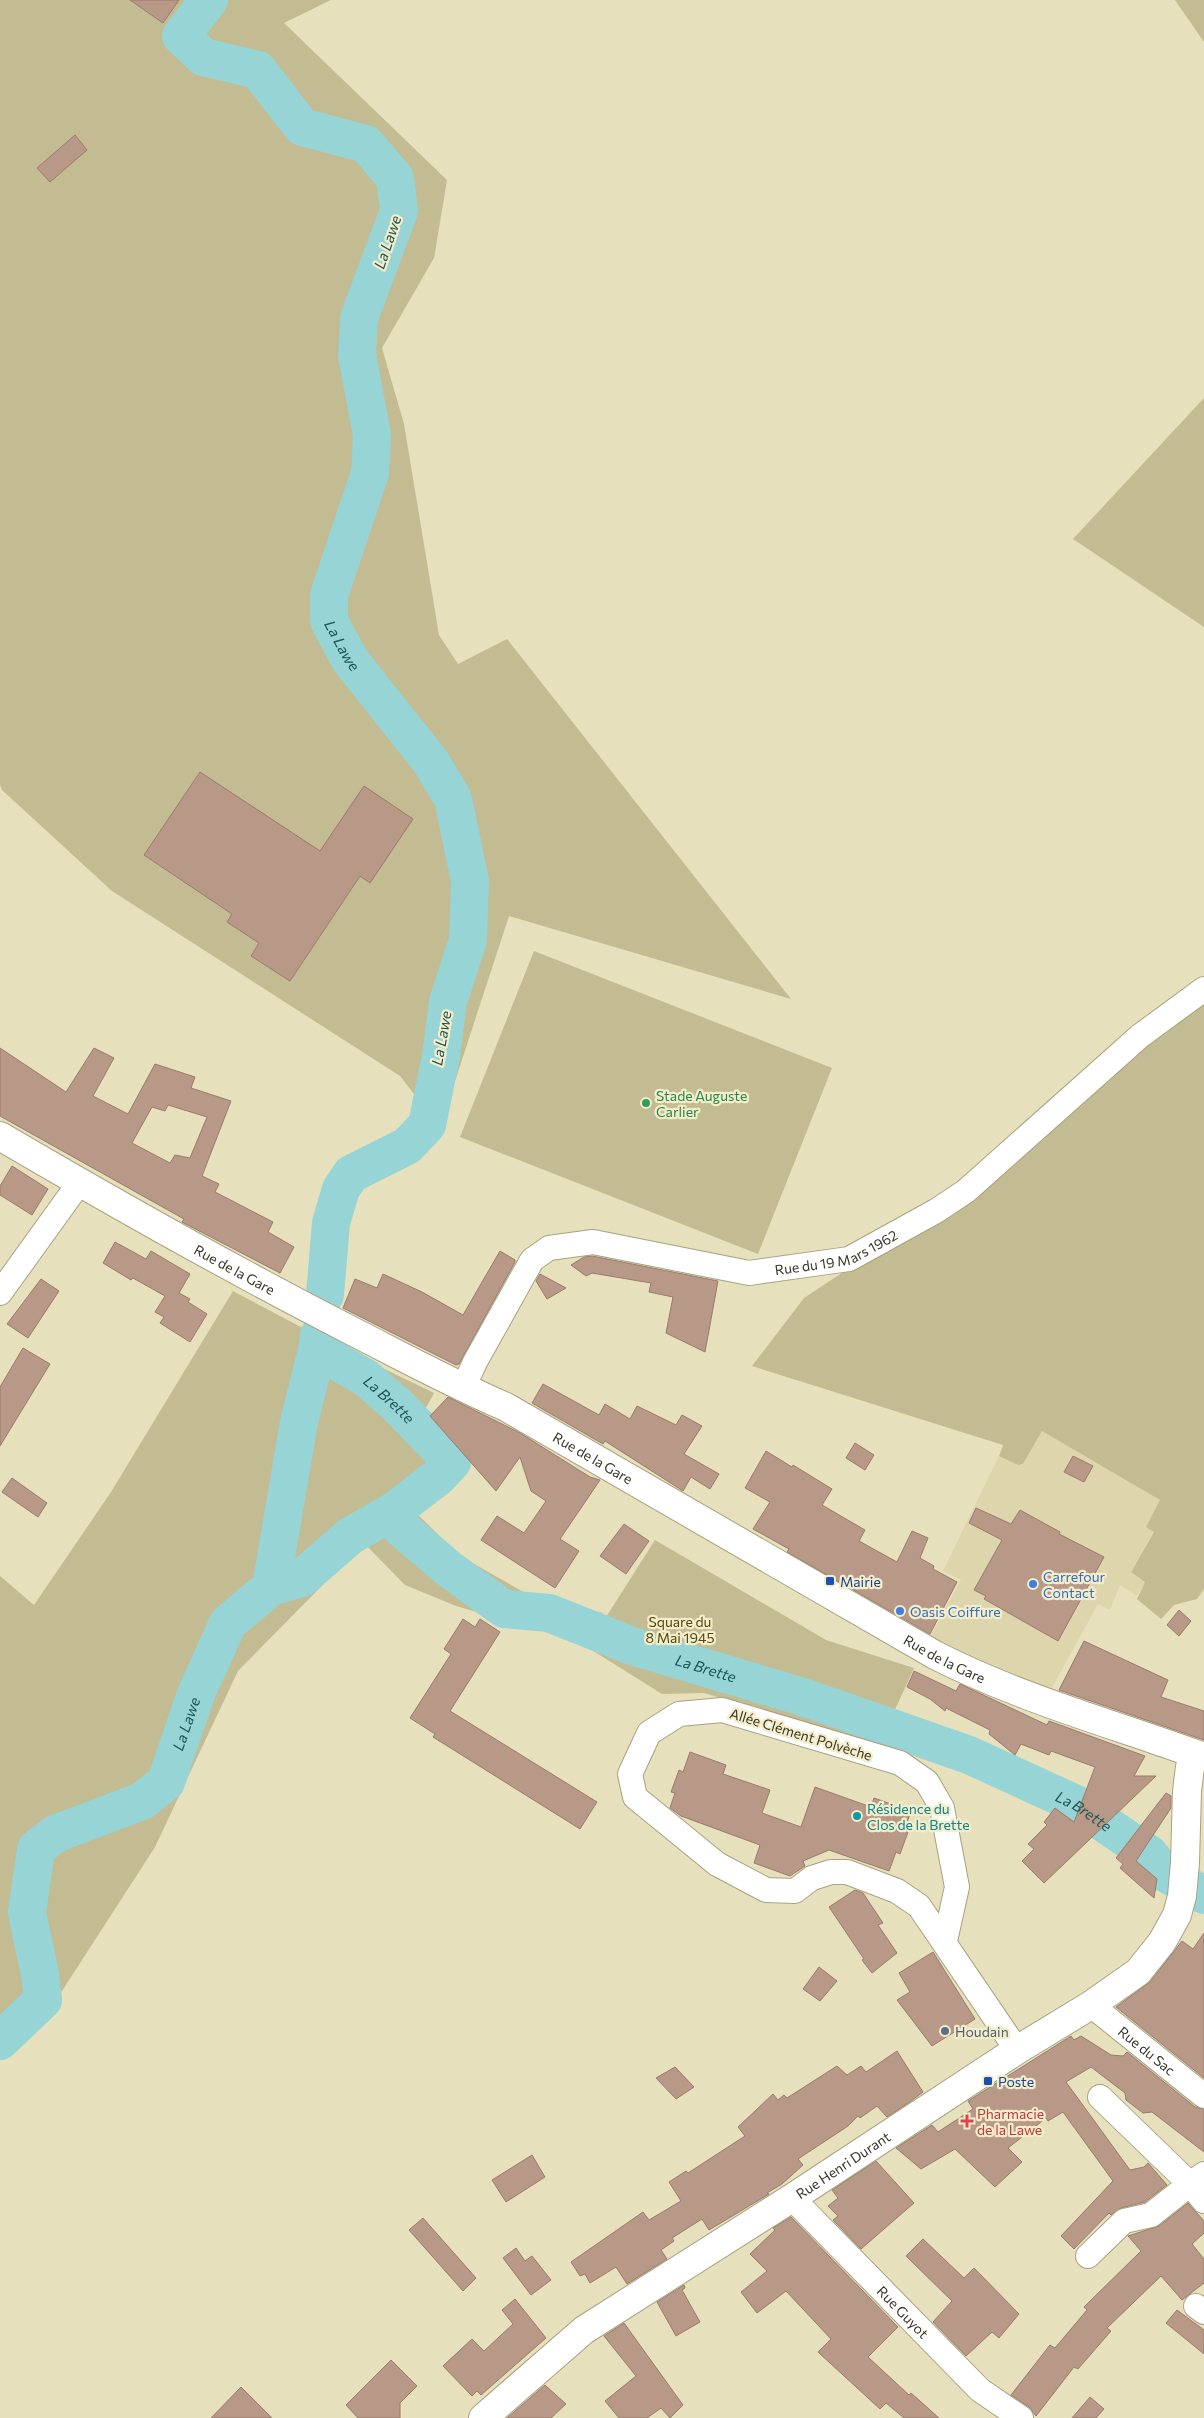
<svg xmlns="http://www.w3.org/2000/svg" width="1204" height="2418" font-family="Commissioner,sans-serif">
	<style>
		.built { fill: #ddd5ab }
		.green { fill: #c3bb92 }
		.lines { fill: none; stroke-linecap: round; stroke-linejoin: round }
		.river { stroke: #96d4d5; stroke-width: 38 }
		.building { fill: #b89886; stroke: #9a7b6a; fill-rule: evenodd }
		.minor-casing { stroke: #a8a281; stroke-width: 26 }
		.tertiary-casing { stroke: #a8a281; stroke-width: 30 }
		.secondary-casing { stroke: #a8a281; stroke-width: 30 }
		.minor { stroke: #fff; stroke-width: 24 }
		.tertiary { stroke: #fff; stroke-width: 28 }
		.secondary { stroke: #fff; stroke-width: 28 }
		.leisure-dot { fill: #2e9e5b; stroke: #f3edca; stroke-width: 2 }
		.transit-dot { fill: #1a4fb4; stroke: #f3edca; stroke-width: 2 }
		.shop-dot { fill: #3f7fe0; stroke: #f3edca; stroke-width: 2 }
		.culture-dot { fill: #0f9aa8; stroke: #f3edca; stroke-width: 2 }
		.service-dot { fill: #5c6f8a; stroke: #f3edca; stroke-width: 2 }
		.health-dot { fill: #e0444e; stroke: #f3edca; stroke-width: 2 }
		.labels { text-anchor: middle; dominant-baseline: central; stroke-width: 4.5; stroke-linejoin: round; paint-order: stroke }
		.leisure-label { font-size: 14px; fill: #27864d; stroke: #f3edca; text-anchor: start }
		.street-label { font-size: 14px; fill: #383527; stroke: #f3edca }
		.shop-label { font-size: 14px; fill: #366cbe; stroke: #f3edca; text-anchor: start }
		.transit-label { font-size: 14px; fill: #164399; stroke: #f3edca; text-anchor: start }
		.park-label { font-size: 14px; fill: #51470f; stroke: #f3edca }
		.culture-label { font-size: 14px; fill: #0d838f; stroke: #f3edca; text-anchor: start }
		.service-label { font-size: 14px; fill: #4e5e75; stroke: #f3edca; text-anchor: start }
		.health-label { font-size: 14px; fill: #be3a42; stroke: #f3edca; text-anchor: start }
		.water-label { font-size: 15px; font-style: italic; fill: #205556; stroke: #f3edca }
	</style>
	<rect width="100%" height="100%" fill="#e6e0bd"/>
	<path class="built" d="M1042,1431L1161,1500L1146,1527L1154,1531L1131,1571L1145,1582L1137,1596L1120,1585L1110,1610L1098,1604L1048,1695L929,1639L961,1580L943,1571L999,1456L1018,1465L1023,1464Z"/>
	<path class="green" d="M0,0H331L284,23L447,180L434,258L382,348L404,424L439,635L458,664L507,639L791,999L509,916L440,1127L400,1076L112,891L2,790L0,785Z
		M1175,0H1204V42Z
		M1204,398V627L1073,539Z
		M534,951L832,1068L758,1254L460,1137Z
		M1204,989V1589L1197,1599L1174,1605L1161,1619L1137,1599L1145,1582L1131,1572L1154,1532L1146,1527L1160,1500L1042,1431L1023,1464L1018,1465L999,1456L1003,1445L752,1366L804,1298L966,1191Z
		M233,1291L333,1344L434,1393L420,1419L462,1464L411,1508L460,1556L536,1599L603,1613L577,1641L456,1606L405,1585L364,1543L238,1671L155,1847L62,1991L0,2055V1576L34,1605L111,1492Z
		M655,1540L826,1640L914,1668L879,1745L704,1693L662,1694L587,1647Z"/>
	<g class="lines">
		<g class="river">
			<path id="s1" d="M209,0L181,36L203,57L258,70L302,127L366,144L395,178L399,211L359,318L357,355L372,435L370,473L329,595V621L350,660L431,762L453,799L470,881L468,940L448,1002L441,1056L427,1125L407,1146L351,1174L341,1189L331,1223L325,1295"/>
			<path id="s2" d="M317,1350L366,1378L398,1406L452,1462L438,1477L394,1511L401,1528L449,1569L504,1609L549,1613L632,1646L803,1697L969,1755L1076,1804L1149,1854L1165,1873L1204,1895"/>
			<path d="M271,1587L302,1578L350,1536L394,1511"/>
			<path id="s3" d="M0,2041L43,2000L40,1974L27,1913L36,1849L55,1834L142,1801L166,1782L196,1694L228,1623L271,1587L299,1422L317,1350L319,1335"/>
		</g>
	</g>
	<path class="building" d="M130,0H179L163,23Z
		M75,135L87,150L50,182L37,168Z
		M200,772L320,851L364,786L413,819L370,883L360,876L290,981L251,956L259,943L227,922L232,914L144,855Z
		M0,1048L66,1092L94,1048L114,1058L93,1096L128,1114L155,1064L195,1077L191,1088L231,1101L202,1176L219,1184L215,1192L273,1222L268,1232L294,1247L280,1273L182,1222L184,1219L0,1116ZM168,1105L207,1117L190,1158L175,1155L170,1163L132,1143L152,1107L165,1111Z
		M12,1166L48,1189L32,1215L0,1195V1186Z
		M115,1242L146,1259L151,1251L190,1274L179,1293L190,1299L188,1302L207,1314L190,1342L160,1323L164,1317L155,1312L165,1296L133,1278L131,1280L103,1263Z
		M500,1251L515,1260V1262L459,1364L456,1365L343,1308L355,1279L377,1288L383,1274L422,1292L463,1315Z
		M592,1256L718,1281L705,1352L666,1333L673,1297L649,1292L651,1283L592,1273L586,1276L571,1265L584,1257Z
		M540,1274L566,1288L547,1299L536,1281Z
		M41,1279L59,1291L28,1338L7,1324Z
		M23,1348L50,1364L0,1446V1387Z
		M543,1384L599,1415L605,1404L630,1419L637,1406L676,1425L682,1415L702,1426L684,1454L719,1474L710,1489L691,1477L683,1491L605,1441L603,1444L532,1403Z
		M448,1397L520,1433L590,1477L600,1480L560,1539L579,1551L555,1588L481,1540L497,1516L524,1533L546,1501L531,1491L520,1457L496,1491L430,1416Z
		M855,1443L874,1455L865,1470L846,1458Z
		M766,1451L792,1467L793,1465L832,1489L822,1505L865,1530L859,1541L897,1562L912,1531L928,1538L920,1558L934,1566L933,1569L957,1582L930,1634L787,1552L789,1549L753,1529L770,1502L745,1488Z
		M1073,1456L1093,1466L1084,1482L1064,1472Z
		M12,1478L47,1503L38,1517L2,1492Z
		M976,1508L1011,1524L1020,1510L1060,1532L1059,1534L1104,1557L1058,1641L984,1599L986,1596L974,1590L1002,1540L969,1523Z
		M624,1524L649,1541L626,1574L600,1556Z
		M1179,1610L1191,1621L1179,1636L1167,1625Z
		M463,1619L475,1627L480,1619L500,1632L450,1711L597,1802L580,1829L433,1737L435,1734L410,1718L451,1654L444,1649Z
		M1084,1641L1168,1680L1161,1697L1204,1711V1740L1059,1690Z
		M914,1671L956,1691L960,1684L1047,1725L1049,1721L1145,1756L1134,1776H1156L1044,1883L1022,1861L1034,1849L1028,1844L1047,1825L1044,1822L1055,1808L1074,1822L1095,1767L1051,1751L1049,1755L1021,1744L1015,1755L989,1734L990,1730L946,1708L945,1711L930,1699L907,1687Z
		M690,1752L726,1765L723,1774L770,1790L762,1813L801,1827L815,1787L871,1807L874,1798L911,1811L904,1831L908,1832L900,1854L896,1852L889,1871L829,1850L803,1861L805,1866L790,1876L754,1863L760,1845L681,1816L670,1808L675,1793L671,1792L679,1770L683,1772Z
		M1166,1793L1171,1796V1808L1136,1861L1157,1879L1154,1898L1120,1868L1123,1864L1116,1858Z
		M855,1890L863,1893L883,1923L878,1925L897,1953L872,1973L862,1960L864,1959L829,1907Z
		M1204,1933V2078L1116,2007L1150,1982L1182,1941L1193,1949Z
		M933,1952L975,2019L932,2046L897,2000L910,1992L899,1973Z
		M819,1967L837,1981L820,2001L803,1989Z
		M1071,2036L1074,2040L1081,2036L1111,2055L1123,2056L1127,2052L1195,2107L1204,2109V2152L1152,2112L1143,2113L1126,2100L1125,2093L1091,2067L1066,2082L1130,2170L1144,2167L1148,2163L1167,2185L1145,2202L1121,2208L1111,2215L1109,2213L1074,2249L1061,2236L1113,2181L1063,2112L1048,2121L1046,2118L1008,2148L1022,2162L995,2187L955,2149L921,2169L896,2148L932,2125L938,2132L973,2109L968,2101Z
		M897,2051L923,2092L911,2101L887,2117L877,2106L860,2118L858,2116L848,2126L798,2159L803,2165L782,2184L767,2193L769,2194L709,2230L702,2219L672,2238L674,2241L661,2250L667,2259L627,2284L616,2267L590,2283L585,2274L580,2276L571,2262L643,2212L649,2220L681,2201L669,2182L686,2171L688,2173L745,2136L738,2127L773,2094L778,2100L784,2095L787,2098L837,2066L847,2075L861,2066L866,2072Z
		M675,2067L694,2087L676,2099L656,2078Z
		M532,2155L545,2177L506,2202L492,2180Z
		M876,2161L914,2203L861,2249L833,2220L838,2216L828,2206L838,2198L832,2190Z
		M1188,2203L1204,2221V2233L1192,2244L1204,2259V2283L1182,2300L1161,2276L1107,2328L1111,2331L1078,2369L1074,2367L1036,2416L1029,2407L1011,2395L1050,2345L1055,2348L1087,2310L1084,2307L1141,2251L1128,2236L1159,2226Z
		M791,2217L898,2327L868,2357L909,2395L911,2393L939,2418H904L886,2403L880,2409L818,2352L831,2339L786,2291L757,2313L741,2292L767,2271L750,2254L775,2230L773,2228Z
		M423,2218L476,2278L463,2291L409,2230Z
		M923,2239L964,2278L974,2268L1019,2314L999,2338L992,2332L966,2356L933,2322L952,2301L906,2256Z
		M516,2248L525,2261L532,2256L551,2280L531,2295L503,2258Z
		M684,2285L685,2288L682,2290L700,2322L676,2336L657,2302Z
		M515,2299L546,2338L481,2395L477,2391L472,2396L443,2366L472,2339L484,2351L513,2324L502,2310Z
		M1177,2310L1204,2330V2354L1166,2323Z
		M624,2323L683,2405L670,2418L661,2408L647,2418H619L605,2401L636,2376L604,2336Z
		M391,2360L417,2386L400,2403V2418H358L346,2405Z
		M545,2385L566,2404L551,2418H507Z
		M241,2387L272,2418H211Z
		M1090,2397L1104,2409L1096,2418H1072Z"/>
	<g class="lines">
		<defs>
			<g id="minor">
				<path d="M0,1293L80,1182"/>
				<path id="s4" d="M463,1388L475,1362L532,1260L549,1248L593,1242L749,1273L849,1259L936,1211L966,1191L1140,1036L1204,989"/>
				<path d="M945,1941L957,1887L942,1808L927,1782L900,1763L722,1710L679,1714L649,1733L630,1774L635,1797L717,1864L766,1890L795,1891L812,1878L831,1872H847L897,1891L919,1906L1017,2050"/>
				<path id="s5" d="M1091,2005L1204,2096"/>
				<path d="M1204,2174L1190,2184L1204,2201"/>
				<path id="s6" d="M792,2198L980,2390L1021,2418"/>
				<path d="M1088,2256L1124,2221L1151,2215L1190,2184L1100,2097"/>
				<path d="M1196,2306L1204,2312"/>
			</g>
			<g id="tertiary">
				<path id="s7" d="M483,2418L584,2330L792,2198L1017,2050L1091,2005L1138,1972L1162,1942L1177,1915L1182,1896L1185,1863L1187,1791L1190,1767L1197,1755"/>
			</g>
			<g id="secondary">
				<path id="s8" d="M0,1136C116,1204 233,1270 352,1331C403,1357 453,1384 506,1407L935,1655C1021,1699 1114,1724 1204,1757"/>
			</g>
		</defs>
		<use href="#minor" class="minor-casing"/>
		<use href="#tertiary" class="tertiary-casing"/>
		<use href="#secondary" class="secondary-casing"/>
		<use href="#minor" class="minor"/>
		<use href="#tertiary" class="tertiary"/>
		<use href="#secondary" class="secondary"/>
	</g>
	<circle class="leisure-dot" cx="646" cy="1103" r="5"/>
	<g class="transit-dot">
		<rect x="825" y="1576" width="10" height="10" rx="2.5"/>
		<rect x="983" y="2076" width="10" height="10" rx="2.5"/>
	</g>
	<g class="shop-dot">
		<circle cx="1033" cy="1584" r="5"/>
		<circle cx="900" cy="1611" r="5"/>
	</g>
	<circle class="culture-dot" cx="857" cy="1816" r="5"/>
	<circle class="service-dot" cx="945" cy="2031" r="5"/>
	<path class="health-dot" d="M964.5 2113.5h5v5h5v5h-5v5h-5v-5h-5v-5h5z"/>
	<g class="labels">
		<g class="leisure-label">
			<text x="656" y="1095">Stade Auguste<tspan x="656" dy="16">Carlier</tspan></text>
		</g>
		<g class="street-label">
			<text stroke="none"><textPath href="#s4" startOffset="460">Rue du 19 Mars 1962</textPath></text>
			<text stroke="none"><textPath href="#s8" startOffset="270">Rue de la Gare</textPath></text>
			<text stroke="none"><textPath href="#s8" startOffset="675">Rue de la Gare</textPath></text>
			<text stroke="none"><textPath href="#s8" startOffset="1080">Rue de la Gare</textPath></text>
			<text transform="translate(801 1734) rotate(17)">Allée Clément Polvèche</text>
			<text stroke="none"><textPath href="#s5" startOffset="72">Rue du Sac</textPath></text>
			<text stroke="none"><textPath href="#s7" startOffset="441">Rue Henri Durant</textPath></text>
			<text stroke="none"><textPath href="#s6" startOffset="159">Rue Guyot</textPath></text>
		</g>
		<g class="shop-label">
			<text x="1043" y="1576">Carrefour<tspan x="1043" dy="16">Contact</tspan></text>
			<text x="910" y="1611">Oasis Coiffure</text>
		</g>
		<g class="transit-label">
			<text x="840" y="1581">Mairie</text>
			<text x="998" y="2081">Poste</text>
		</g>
		<g class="park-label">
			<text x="680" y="1621">Square du<tspan x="680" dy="16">8 Mai 1945</tspan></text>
		</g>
		<g class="culture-label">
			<text x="867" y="1808">Résidence du<tspan x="867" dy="16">Clos de la Brette</tspan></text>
		</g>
		<g class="service-label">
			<text x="955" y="2031">Houdain</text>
		</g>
		<g class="health-label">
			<text x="977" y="2113">Pharmacie<tspan x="977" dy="16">de la Lawe</tspan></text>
		</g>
		<g class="water-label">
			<text transform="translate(387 242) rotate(-71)">La Lawe</text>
			<text stroke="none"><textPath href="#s1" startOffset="802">La Lawe</textPath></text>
			<text transform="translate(441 1038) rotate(-80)">La Lawe</text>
			<text stroke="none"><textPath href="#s2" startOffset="88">La Brette</textPath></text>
			<text stroke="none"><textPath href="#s2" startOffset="614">La Brette</textPath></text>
			<text stroke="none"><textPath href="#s3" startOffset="422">La Lawe</textPath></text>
			<text stroke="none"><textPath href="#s2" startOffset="1019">La Brette</textPath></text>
		</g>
	</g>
</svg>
